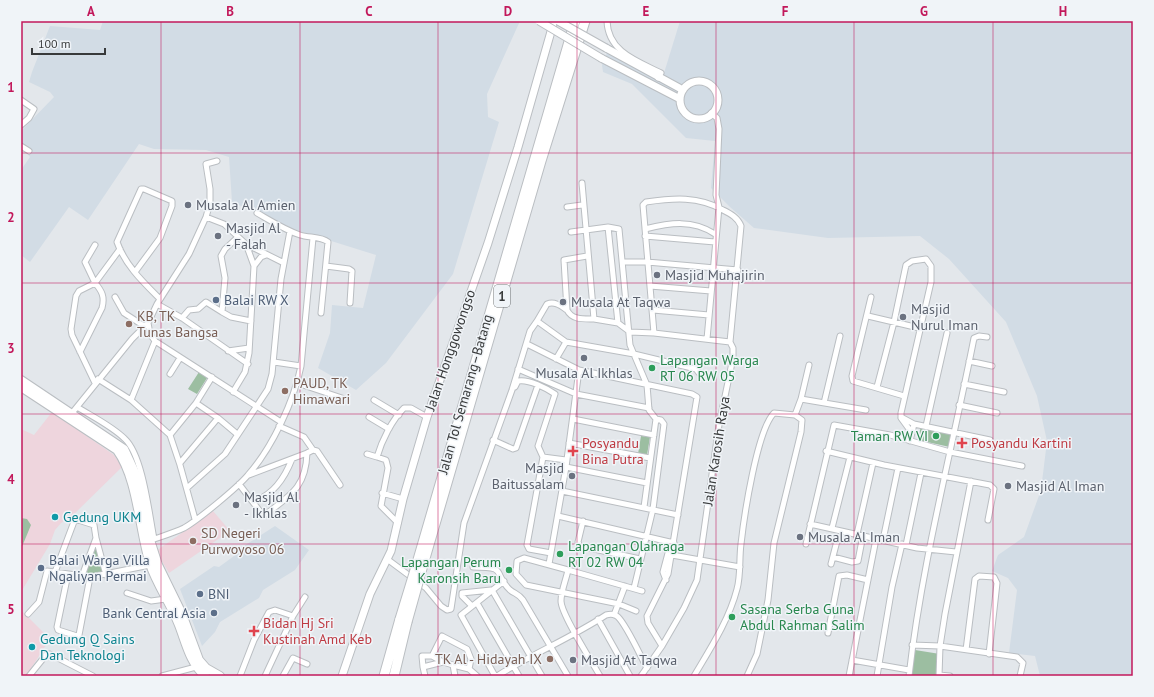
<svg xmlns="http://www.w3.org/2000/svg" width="1154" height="697" font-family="'PT Sans',sans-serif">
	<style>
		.built { fill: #d2dce5 }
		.education { fill: #eed5dd }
		.green { fill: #9cbea1 }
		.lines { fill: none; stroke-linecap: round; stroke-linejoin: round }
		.street-casing { stroke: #babec2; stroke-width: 7 }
		.secondary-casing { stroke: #babec2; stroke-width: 9 }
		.primary-casing { stroke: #babec2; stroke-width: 10 }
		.highway-casing { stroke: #babec2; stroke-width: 11 }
		.street { stroke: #fff; stroke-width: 5 }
		.secondary { stroke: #fff; stroke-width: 7 }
		.primary { stroke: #fff; stroke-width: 8 }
		.highway { stroke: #fff; stroke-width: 9 }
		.secondary-bridge-casing { stroke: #babec2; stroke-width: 9; stroke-linecap: butt }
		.highway-bridge-casing { stroke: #babec2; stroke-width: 11; stroke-linecap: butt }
		.secondary-bridge { stroke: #fff; stroke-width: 7 }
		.highway-bridge { stroke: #fff; stroke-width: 9 }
		.grid { fill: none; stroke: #c2185b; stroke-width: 1; stroke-opacity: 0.55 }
		.worship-dot { fill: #6b7280; stroke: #f0f4f8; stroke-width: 1.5 }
		.service-dot { fill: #5c6f8a; stroke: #f0f4f8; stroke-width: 1.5 }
		.education-dot { fill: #8d6e63; stroke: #f0f4f8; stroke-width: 1.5 }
		.leisure-dot { fill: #2e9e5b; stroke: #f0f4f8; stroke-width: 1.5 }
		.health-dot { fill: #e0444e; stroke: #f0f4f8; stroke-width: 1.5 }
		.culture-dot { fill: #0f9aa8; stroke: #f0f4f8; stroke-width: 1.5 }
		.labels { text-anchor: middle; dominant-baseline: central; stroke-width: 3; stroke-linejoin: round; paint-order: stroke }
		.shield { fill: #f0f4f8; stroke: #6f7274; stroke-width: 1 }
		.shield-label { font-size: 13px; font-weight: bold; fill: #383a3b }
		.worship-label { font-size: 14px; fill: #5b616d; stroke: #f0f4f8; text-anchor: start }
		.service-label { font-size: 14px; fill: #4e5e75; stroke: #f0f4f8; text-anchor: start }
		.education-label { font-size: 14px; fill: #785e54; stroke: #f0f4f8; text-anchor: start }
		.street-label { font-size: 14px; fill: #383a3b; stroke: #f0f4f8 }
		.leisure-label { font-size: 14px; fill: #27864d; stroke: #f0f4f8; text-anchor: start }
		.health-label { font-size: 14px; fill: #be3a42; stroke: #f0f4f8; text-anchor: start }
		.culture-label { font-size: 14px; fill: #0d838f; stroke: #f0f4f8; text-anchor: start }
		.neatline { fill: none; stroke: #c2185b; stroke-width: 1.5 }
		.grid-label { font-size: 13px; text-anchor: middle; font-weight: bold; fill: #c2185b }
	</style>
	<rect width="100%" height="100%" fill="#e3e7eb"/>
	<path class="built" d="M103,21H520L487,94L488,117L499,122L453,274L386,363L356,390L318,368L330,333L332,305L363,308L376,255L296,230L232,202L229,157L206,150L154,149L139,144L88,220L69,207L30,262L21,255V170L30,157L21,146V131L54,97L50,92L29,82L32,72L50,26L100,30Z
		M680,21H1133V676H1040L1035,656L1009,653L1017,590L1008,578L992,571L998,555L1024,537L1041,490L1047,441L1037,396L1006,322L949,259L920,236L828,238L754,228L730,207L711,188L715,141L686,138L632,84L603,72L602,65L610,46L641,63L664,73Z
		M275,526L309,550L295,570L263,590L259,598L220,622L215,632L202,646L180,589L214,566L219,567L234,556L239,549Z"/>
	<path class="education" d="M52,412L114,455L122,467L71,517L61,523L55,530L50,544L21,592V429L34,435Z
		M213,511L230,531L169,573L156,551Z
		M21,610L50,639L26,676H21Z"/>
	<path class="green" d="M199,372L207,378L197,394L188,389Z
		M921,426L953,433L950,447L918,440Z
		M641,436L650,437L647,455L638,454Z
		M21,518L27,519L31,525L21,549Z
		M95,547L105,573L83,574Z
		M915,650L940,654L936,676H911Z"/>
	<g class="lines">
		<defs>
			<path id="street" d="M607,21C608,52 637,61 661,73L658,78
				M21,100L34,109L29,118L21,125
				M21,146L29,151
				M582,183L594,319L618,323L630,332L654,333L730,342
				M567,207L582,205
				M257,213C271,221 285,230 300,235C309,238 321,236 328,242L321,313
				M206,217L224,224L246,244L284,263
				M608,227L618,323
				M645,229C670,223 692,219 715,234
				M571,232L608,227L619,229L630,345L647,385L649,410L656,419L661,420L664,424L653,509L634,588
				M645,236L715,242
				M238,237L225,249L221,256L225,278L222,312L231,317L251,321
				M587,256L564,260L567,310C572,320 583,319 594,319
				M623,262H647L738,270
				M254,266L261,257L266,255
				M326,266L349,269L352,271L350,303
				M135,272L160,238L172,206V201L144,189H141L117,242C125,265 143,282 160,299
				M650,286L711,291
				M115,297L124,313L144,326
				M871,297L852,376L853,381L904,396
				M157,304L182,318L248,364
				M653,310L709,315
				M868,316L919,328
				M182,318L189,310L198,309L206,302L222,312
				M148,323L150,334L155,341L281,422
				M654,333L643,205L646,202C674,198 698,196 723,210C731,214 738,218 741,226L730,342
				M707,339L719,207L716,195L719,129L717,118L711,113
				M566,342L634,354L696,369L699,373
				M527,344L579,370L692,394L697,397L668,574L647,616L648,623L662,646
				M228,351L249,348
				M80,352L102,308C105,297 102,291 95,283L120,249
				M556,359L566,342L537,321L547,304C555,301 561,306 567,310
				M969,361L992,366
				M274,362L301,366
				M518,369L576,394L649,408
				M170,374L180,358
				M98,379L131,400L170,435L180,465L195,519
				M95,383L72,335L71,329L76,296L79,291L95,283L85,262L95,245
				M297,383L342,398
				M964,384L1004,392
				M515,387L518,381C529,379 546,388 555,394L538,446L543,457
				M877,387L894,322L906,265L912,261L926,259L931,266V282L901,413V417L914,424
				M233,392L245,372L249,353L254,266L246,244
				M801,399L809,365
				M131,400L155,341
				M374,400L399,415
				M196,403L218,418L237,434
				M824,403L840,336
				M959,405L997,413
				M77,407C93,417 112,426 125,439C143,456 149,514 154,539
				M72,413L132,339L148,323L157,304L189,254L206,217L210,203V189L206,164L217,161
				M369,417L389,429
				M901,418L912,433
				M573,419L654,435
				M279,426L304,437L313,450
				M926,426L947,333
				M170,435L196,403L212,377
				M493,440L513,449L516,448L538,385
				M910,441L914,424L990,440
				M569,443L650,458
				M826,451L884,465L990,485L994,489L988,520
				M307,453L313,450L317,451L340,485
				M367,454L377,457
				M180,463L218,418
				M566,467L647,483
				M971,481L945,614L940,646L1017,657L1023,663L1020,676
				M239,484L262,514H266C291,495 306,487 307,453L249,475
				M187,488L225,454L268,389L272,374L281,279L290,231
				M562,491L678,515
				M382,493L403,499
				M257,500C275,493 285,477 292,459
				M644,507L656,419
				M558,516L674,543
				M583,521L578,542L580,546L640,559
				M398,523L381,506L388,468L386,460L377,457C382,440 392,420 404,408H411L427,417
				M810,524L917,548L956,552
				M832,528L850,457
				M857,534L873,463
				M96,538L106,575
				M883,540L898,468
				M149,541C160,537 173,533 184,528C198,520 237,488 248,475C272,448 294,401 301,366L313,238
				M806,544L834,425L890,435L950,452L1022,466
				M906,545L921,473
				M551,553L529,549L527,545L543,457L566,460
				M672,555L740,567
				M833,557L852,562L858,561L863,535
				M387,559L426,588L441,606L447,610L451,609L464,523L512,390L530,331L537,321
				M549,564L566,467L579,370
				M831,564L838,537
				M473,567C510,567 491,572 510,590C515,594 519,594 523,600L568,676
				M568,570L642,591
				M55,572L75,519L94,525L96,538L82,576
				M68,574L57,627L58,630L77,636L79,635L90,577
				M666,580L663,572L671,542
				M492,590L542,676
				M127,593L151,601L166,599
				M477,603L519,676
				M472,606L462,596V593L491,590
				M28,614L39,602L47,571L90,577L150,565
				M614,615L625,586
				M598,619L630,676
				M828,633L839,576L847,575L868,580
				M912,645L940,646L939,676
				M966,650L975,579L979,576L994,577L997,583L989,654
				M432,656L442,636L467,649L471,659L469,669
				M852,660L909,670
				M443,662L453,665L455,676
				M453,665L469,669L477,676
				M423,667L422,656H432L443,662L423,667L425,676
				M939,675L950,676
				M29,676L46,655L50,654L93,676
				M162,676L196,667
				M240,676L254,640L269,612L275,610L293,616
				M265,676L293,616L305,597
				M283,676L293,658L307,664
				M495,676L461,615L504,581
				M497,676C532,654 571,638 606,615C610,614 615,614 618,617C627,626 640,655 647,668
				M600,676C592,662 561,614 561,601C561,591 566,580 568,570L524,558L517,561L516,574L526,585L619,604L636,611
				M641,676L662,646L684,608L697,580L719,425L733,358V348L730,342
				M694,676C710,649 729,620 737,589C741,575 739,559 741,544C744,517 757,430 774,413L795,415L801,399L866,410
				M747,676L757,654L768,600L774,543L801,432L802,420L795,415
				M849,676L876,539
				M877,676L892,587L902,544
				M909,676C922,562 952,450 974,338L979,336L987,337"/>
			<path id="secondary" d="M606,48L683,90
				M601,58L680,99
				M680 100a19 19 0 1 1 38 0a19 19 0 1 1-38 0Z
				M342,676L370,594L391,551L403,499L427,417L488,243L518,147L554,21"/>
			<path id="primary" d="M21,380L124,449L137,477L150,540L158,565L182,614L199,660L206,668L220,676
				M21,387L117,450C138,479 139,529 150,564C157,585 171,604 179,625C186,643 190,663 205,676"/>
			<path id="highway" d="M415,570L575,21
				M421,572L541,161L585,21
				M384,676L400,619
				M394,676L407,622"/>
		</defs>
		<use href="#street" class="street-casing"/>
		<use href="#secondary" class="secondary-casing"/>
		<use href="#primary" class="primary-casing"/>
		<use href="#highway" class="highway-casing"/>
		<use href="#street" class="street"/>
		<use href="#secondary" class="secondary"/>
		<use href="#primary" class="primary"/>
		<use href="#highway" class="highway"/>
		<defs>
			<path id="secondary-bridge" d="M539,21L601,58
				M558,21L606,48"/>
			<path id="highway-bridge" d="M400,619L415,570
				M407,622L421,572"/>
		</defs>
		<use href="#secondary-bridge" class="secondary-bridge-casing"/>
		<use href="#highway-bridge" class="highway-bridge-casing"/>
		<use href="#secondary-bridge" class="secondary-bridge"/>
		<use href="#highway-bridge" class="highway-bridge"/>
	</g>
	<path class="grid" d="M161,21V676M300,21V676M438,21V676M577,21V676M716,21V676M854,21V676M993,21V676M21,153H1133M21,283H1133M21,414H1133M21,544H1133"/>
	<g class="worship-dot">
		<circle cx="188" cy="205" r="4"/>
		<circle cx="218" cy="236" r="4"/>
		<circle cx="657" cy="275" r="4"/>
		<circle cx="563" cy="302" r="4"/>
		<circle cx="903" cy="317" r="4"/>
		<circle cx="584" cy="358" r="4"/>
		<circle cx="572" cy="476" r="4"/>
		<circle cx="1008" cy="486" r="4"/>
		<circle cx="236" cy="505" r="4"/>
		<circle cx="800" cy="537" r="4"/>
		<circle cx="573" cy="660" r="4"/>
	</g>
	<g class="service-dot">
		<circle cx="216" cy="300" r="4"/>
		<circle cx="41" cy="568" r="4"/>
		<circle cx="200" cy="594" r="4"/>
		<circle cx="214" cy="613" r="4"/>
	</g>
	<g class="education-dot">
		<circle cx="129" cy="324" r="4"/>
		<circle cx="285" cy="391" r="4"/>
		<circle cx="193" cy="541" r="4"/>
		<circle cx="550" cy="659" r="4"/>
	</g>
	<g class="leisure-dot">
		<circle cx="652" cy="368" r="4"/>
		<circle cx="936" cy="436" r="4"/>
		<circle cx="560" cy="554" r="4"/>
		<circle cx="509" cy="570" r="4"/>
		<circle cx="732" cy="617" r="4"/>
	</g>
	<g class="health-dot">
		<path d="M960 437h4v4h4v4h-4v4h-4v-4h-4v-4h4z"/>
		<path d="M571 445h4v4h4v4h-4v4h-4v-4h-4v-4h4z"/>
		<path d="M252 625h4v4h4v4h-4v4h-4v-4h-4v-4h4z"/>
	</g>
	<g class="culture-dot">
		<circle cx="55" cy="517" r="4"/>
		<circle cx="32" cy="647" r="4"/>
	</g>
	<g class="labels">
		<rect class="shield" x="494" y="285" width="16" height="22" rx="3"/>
		<g class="shield-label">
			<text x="502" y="296">1</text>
		</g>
		<g class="worship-label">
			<text x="196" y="205">Musala Al Amien</text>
			<text x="226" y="228">Masjid Al<tspan x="226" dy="16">- Falah</tspan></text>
			<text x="665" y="275">Masjid Muhajirin</text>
			<text x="571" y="302">Musala At Taqwa</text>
			<text x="911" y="309">Masjid<tspan x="911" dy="16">Nurul Iman</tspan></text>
			<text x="584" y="373" text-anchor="middle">Musala Al Ikhlas</text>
			<text x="564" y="468" text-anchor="end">Masjid<tspan x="564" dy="16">Baitussalam</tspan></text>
			<text x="1016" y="486">Masjid Al Iman</text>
			<text x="244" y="497">Masjid Al<tspan x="244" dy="16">- Ikhlas</tspan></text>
			<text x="808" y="537">Musala Al Iman</text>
			<text x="581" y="660">Masjid At Taqwa</text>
		</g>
		<g class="service-label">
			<text x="224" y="300">Balai RW X</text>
			<text x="49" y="560">Balai Warga Villa<tspan x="49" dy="16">Ngaliyan Permai</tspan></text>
			<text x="208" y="594">BNI</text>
			<text x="206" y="613" text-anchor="end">Bank Central Asia</text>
		</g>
		<g class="education-label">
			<text x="137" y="316">KB, TK<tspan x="137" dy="16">Tunas Bangsa</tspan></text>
			<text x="293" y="383">PAUD, TK<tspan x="293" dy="16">Himawari</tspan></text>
			<text x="201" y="533">SD Negeri<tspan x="201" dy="16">Purwoyoso 06</tspan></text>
			<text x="542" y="659" text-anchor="end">TK Al - Hidayah IX</text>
		</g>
		<g class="street-label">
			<text transform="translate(450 350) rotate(-71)">Jalan Honggowongso</text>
			<text transform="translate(465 394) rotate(-74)">Jalan Tol Semarang–Batang</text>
			<text transform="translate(716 451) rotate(-81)">Jalan Karosih Raya</text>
		</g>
		<g class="leisure-label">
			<text x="660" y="360">Lapangan Warga<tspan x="660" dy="16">RT 06 RW 05</tspan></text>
			<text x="928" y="436" text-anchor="end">Taman RW VI</text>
			<text x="568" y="546">Lapangan Olahraga<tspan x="568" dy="16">RT 02 RW 04</tspan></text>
			<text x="501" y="562" text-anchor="end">Lapangan Perum<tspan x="501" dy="16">Karonsih Baru</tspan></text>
			<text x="740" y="609">Sasana Serba Guna<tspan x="740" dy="16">Abdul Rahman Salim</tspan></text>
		</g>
		<g class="health-label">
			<text x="582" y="443">Posyandu<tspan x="582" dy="16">Bina Putra</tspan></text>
			<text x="971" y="443">Posyandu Kartini</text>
			<text x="263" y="623">Bidan Hj Sri<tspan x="263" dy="16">Kustinah Amd Keb</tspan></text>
		</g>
		<g class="culture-label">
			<text x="63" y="517">Gedung UKM</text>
			<text x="40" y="639">Gedung Q Sains<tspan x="40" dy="16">Dan Teknologi</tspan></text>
		</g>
	</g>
	<rect width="1154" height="697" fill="none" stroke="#f0f4f8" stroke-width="44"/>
	<path d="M32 48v6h73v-6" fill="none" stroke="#383a3b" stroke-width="2"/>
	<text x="38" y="48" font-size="12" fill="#383a3b" stroke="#f0f4f8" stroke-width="3" paint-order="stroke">100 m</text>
	<rect x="22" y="22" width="1110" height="653" class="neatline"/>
	<g class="grid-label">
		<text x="91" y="16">A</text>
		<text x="230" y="16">B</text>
		<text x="369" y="16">C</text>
		<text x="508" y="16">D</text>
		<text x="646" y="16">E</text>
		<text x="785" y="16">F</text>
		<text x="924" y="16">G</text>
		<text x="1063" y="16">H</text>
		<text x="11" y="92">1</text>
		<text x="11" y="222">2</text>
		<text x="11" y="353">3</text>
		<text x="11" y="484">4</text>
		<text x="11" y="614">5</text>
	</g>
</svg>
